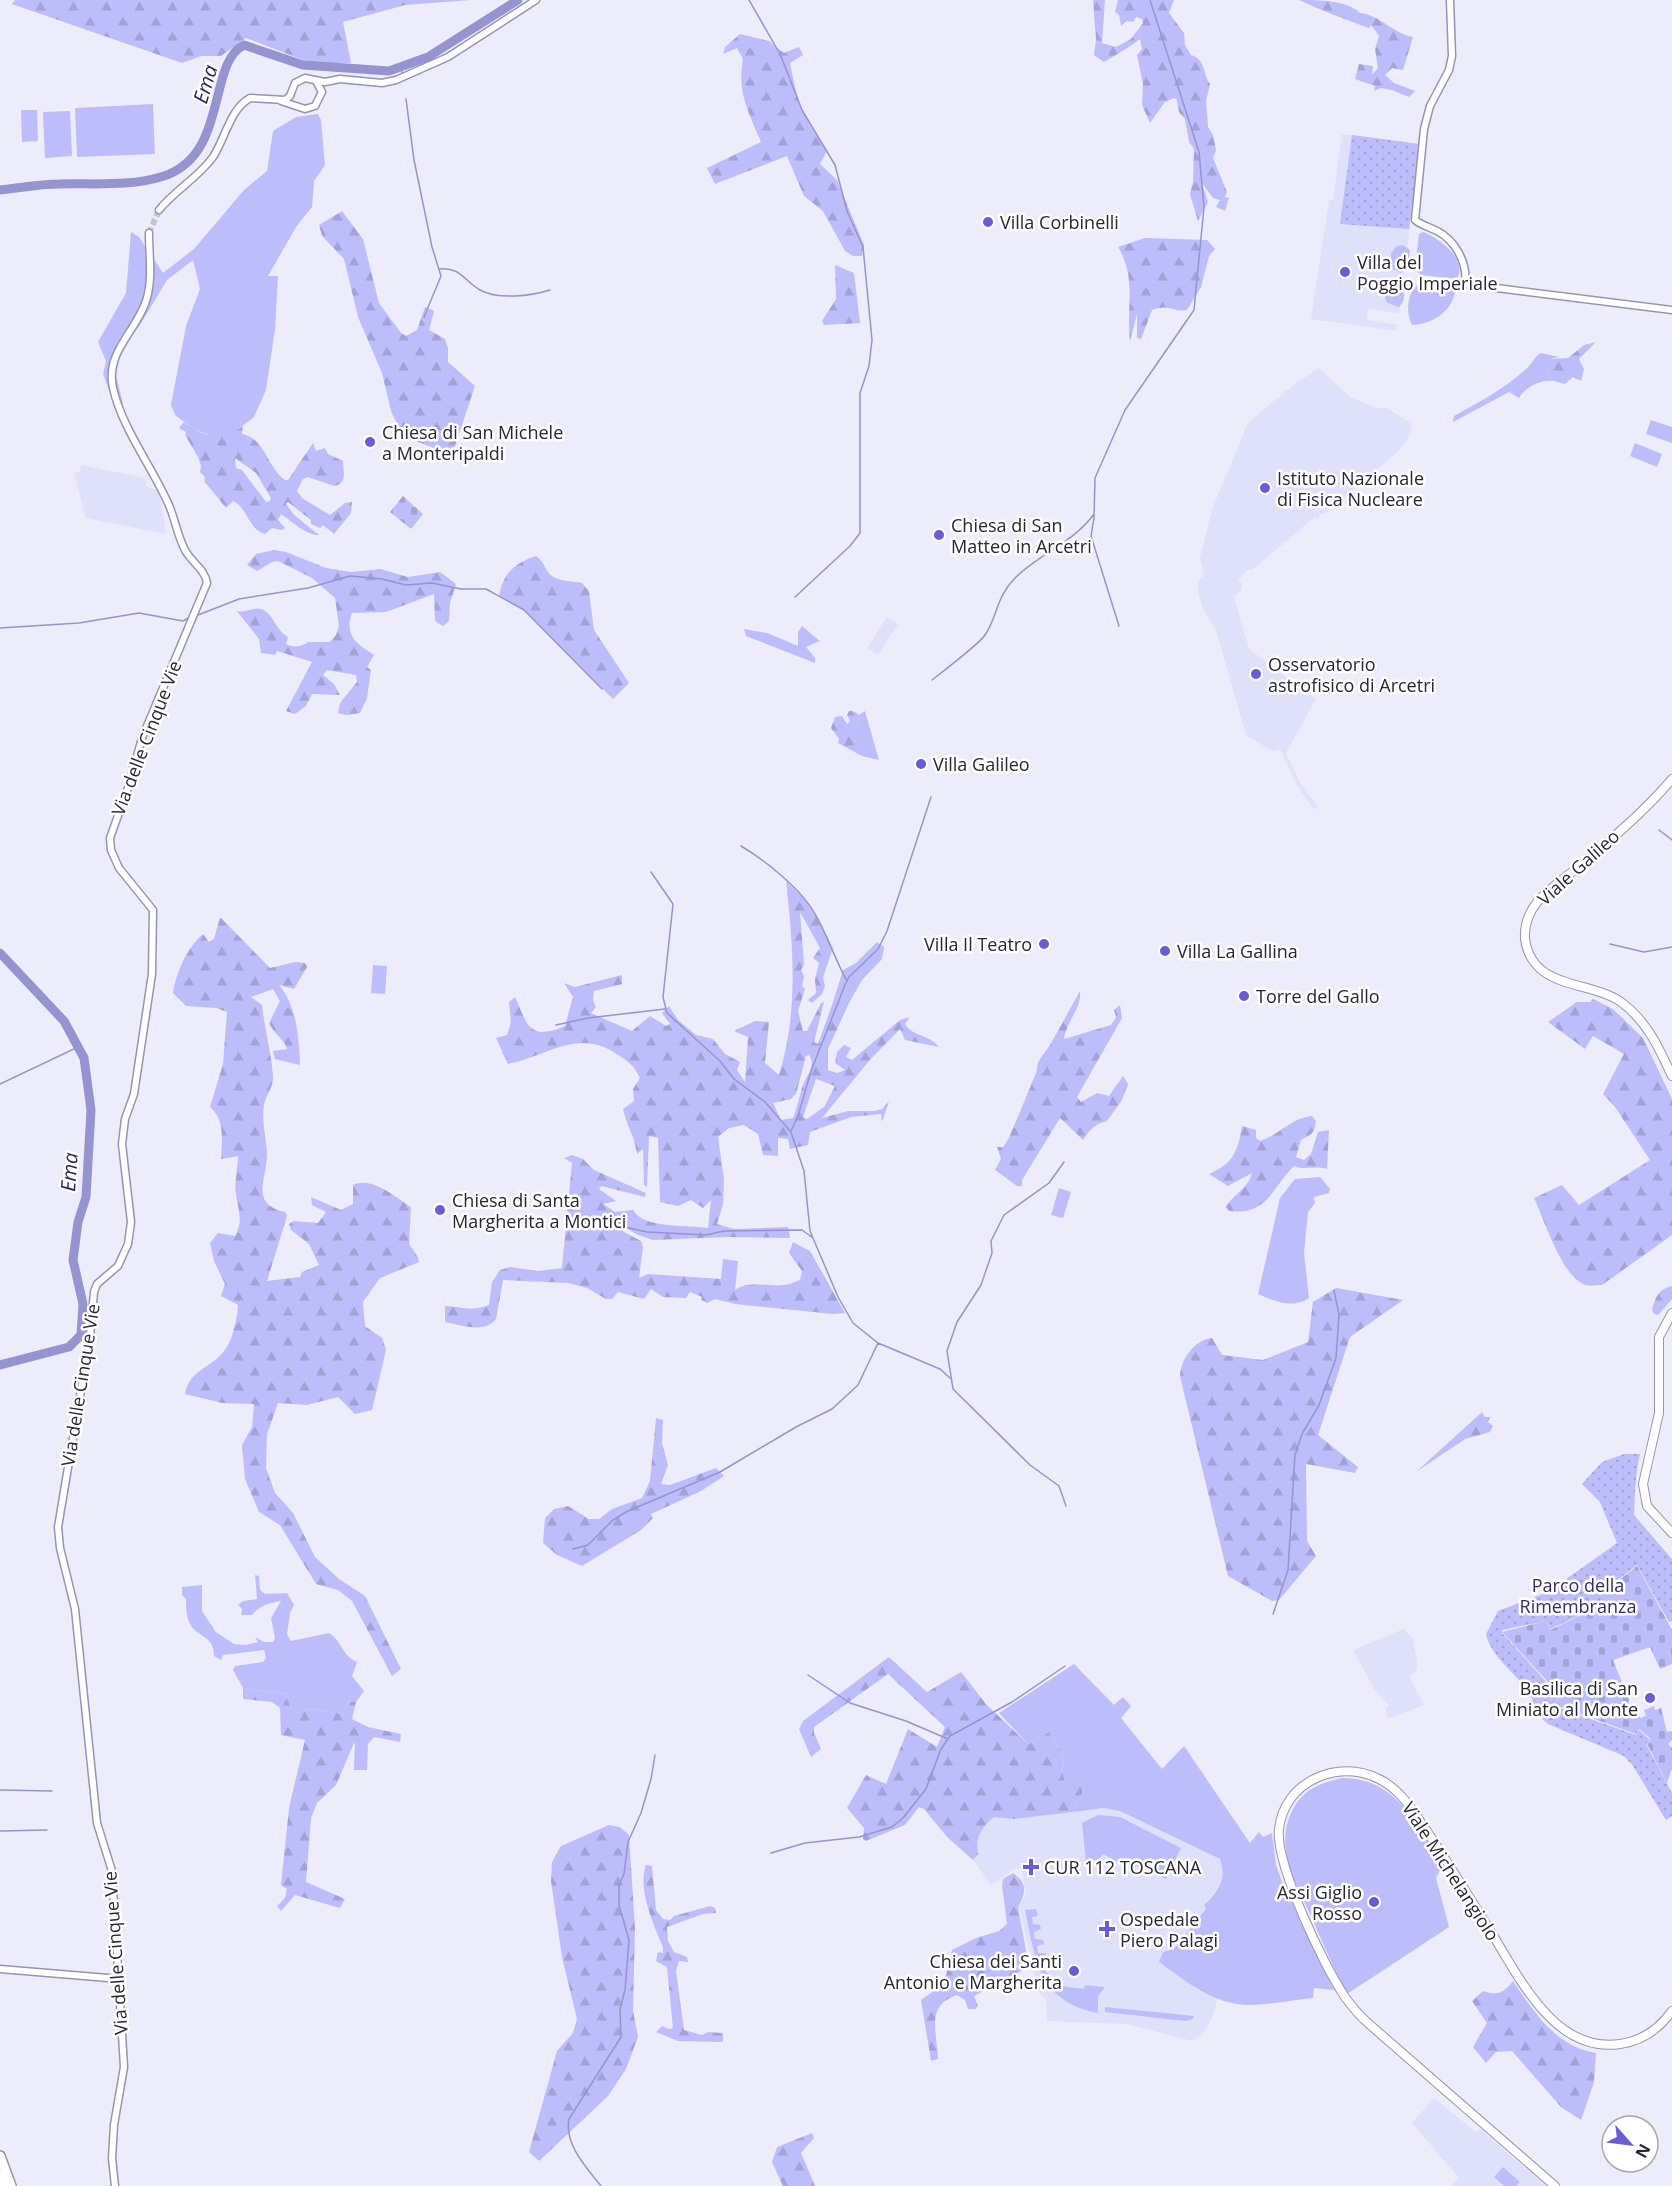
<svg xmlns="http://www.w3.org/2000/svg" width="1672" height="2186" font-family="'Open Sans',sans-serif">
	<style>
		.built { fill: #dfe0f9 }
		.grass { fill: #bcbdfa }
		.forest { fill: url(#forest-firs); fill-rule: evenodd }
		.cemetery { fill: url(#cemetery-stones) }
		.park { fill: url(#park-dots) }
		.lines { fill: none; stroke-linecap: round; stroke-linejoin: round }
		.stream { stroke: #9594d0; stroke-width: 1.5 }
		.river { stroke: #9594d0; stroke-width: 9 }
		.minor-tunnel { stroke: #c5c5d2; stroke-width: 6; stroke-dasharray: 6 3; stroke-linecap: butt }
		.minor-casing { stroke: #9495b4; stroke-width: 9 }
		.major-casing { stroke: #9495b4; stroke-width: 10 }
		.highway-casing { stroke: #9495b4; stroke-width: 12 }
		.minor { stroke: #fff; stroke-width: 6 }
		.major { stroke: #fff; stroke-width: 8 }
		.highway { stroke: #fff; stroke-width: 9 }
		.poi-dot { fill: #6a5cd6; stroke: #fff; stroke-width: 2 }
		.labels { text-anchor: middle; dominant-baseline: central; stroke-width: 5; stroke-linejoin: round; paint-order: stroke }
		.poi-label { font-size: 18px; fill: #272734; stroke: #fff; text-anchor: start }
		.street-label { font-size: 18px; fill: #272734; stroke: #fff }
		.park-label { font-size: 18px; fill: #332a70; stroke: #fff }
		.water-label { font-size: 20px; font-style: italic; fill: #271b61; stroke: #fff }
	</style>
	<defs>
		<pattern id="forest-firs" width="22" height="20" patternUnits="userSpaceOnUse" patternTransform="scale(1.5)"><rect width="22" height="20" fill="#bcbdfa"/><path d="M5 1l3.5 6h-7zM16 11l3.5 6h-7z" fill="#a2a2d7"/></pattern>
		<pattern id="cemetery-stones" width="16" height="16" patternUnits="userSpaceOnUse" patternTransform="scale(1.5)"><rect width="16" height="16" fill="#bcbdfa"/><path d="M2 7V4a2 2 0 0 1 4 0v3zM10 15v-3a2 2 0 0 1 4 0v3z" fill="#a2a2d7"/></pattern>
		<pattern id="park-dots" width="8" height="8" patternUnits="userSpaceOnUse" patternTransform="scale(1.5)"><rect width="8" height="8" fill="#bcbdfa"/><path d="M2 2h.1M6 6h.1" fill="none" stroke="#a2a2d7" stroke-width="1.8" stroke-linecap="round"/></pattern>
	</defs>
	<rect width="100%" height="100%" fill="#ececfa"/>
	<path class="built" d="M1342,134L1420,144L1399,313L1368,309L1367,320L1397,325L1396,331L1311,319L1329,200H1333Z
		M1319,368L1350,397L1377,408H1387L1409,422L1412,429L1407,441L1395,454L1325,514H1320L1318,519L1315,517L1310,521L1252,570L1248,569L1238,581L1242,585L1241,591L1234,597L1249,649L1316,699L1286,753L1300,783L1318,807L1313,809L1297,785L1280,749L1272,751L1246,735L1216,630L1203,609L1198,592V580L1204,576L1200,558L1213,507L1248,423L1286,391L1290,390L1292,386Z
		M81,465L145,478L147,487L156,490L161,501L166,534L86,518L74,474L80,471Z
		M887,617L898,624L878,655L867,648Z
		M1404,1629L1413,1639L1418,1668L1409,1677L1424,1705L1388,1719L1385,1708L1389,1705L1375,1690L1353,1650Z
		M1103,1808L1120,1811L1220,1859L1224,1871L1222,1884L1204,1904L1206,1909L1174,1950L1163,1952L1181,1978L1199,1991L1218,1997L1212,2018L1203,2033L1193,2041L1127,2024L1047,2021L1046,2000L1038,1991L1019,1906L1026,1895L1022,1870L1016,1868L991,1885L973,1860L978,1854L976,1840L984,1825L994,1817L1013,1819Z
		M1434,2098L1476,2132L1480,2129L1546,2186H1451L1459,2178L1412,2123Z"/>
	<path class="grass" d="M153,104L155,154L77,157L75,108Z
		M21,110H37L38,141L22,142Z
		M70,111L72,156L45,158L43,112Z
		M318,114L321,120L325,165L314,181L312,207L296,227L268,276H278L275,329L266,390L254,417L228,437H213L194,429L175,415L171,405L186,326L200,289L193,260L167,280L140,325L120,351L116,375L123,404L114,403L103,374L106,361L98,342L126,293L131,232L139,237L163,273L194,249L244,190L267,171L273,131L296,117Z
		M1423,232C1439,238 1468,259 1457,279L1421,275L1415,269L1419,234Z
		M1403,245L1410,250L1408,267L1401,273L1391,268V253L1397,246Z
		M1395,279L1403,280C1402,288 1408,299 1399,307L1388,303L1385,299L1387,288Z
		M1422,283L1452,286L1455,289C1455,310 1431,325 1412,325C1405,313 1407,287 1422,283Z
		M1541,353L1559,357L1550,359L1547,373L1554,381C1541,379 1525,387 1519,398L1509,392L1453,422L1454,416C1478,403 1505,388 1525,370C1532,365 1533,357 1541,353Z
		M1651,420L1672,427V443L1646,434Z
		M1635,443L1662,454L1657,467L1630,456Z
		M802,626L820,641L806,647L815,658V663L746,636L744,629L767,633L798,646V632Z
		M865,711L879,760L862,756V747L850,737L857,728L859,715Z
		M877,942L884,947L882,959L862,980L849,1003L845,998L833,1002L843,970L856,963Z
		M373,965L387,966L385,994L371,993Z
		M1320,1177L1330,1189L1329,1193L1314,1197L1315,1203L1308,1212L1304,1253L1309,1298C1293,1309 1274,1301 1258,1294L1280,1198L1295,1179Z
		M1059,1188L1071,1192L1063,1218L1051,1215Z
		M723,1259L738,1261L735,1290L720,1289Z
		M255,1575L259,1576L260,1590L265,1594L287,1593L294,1605L290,1613L287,1634L291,1641L329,1633C342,1641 342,1656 357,1662L352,1676L364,1691L356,1702L349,1701L342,1714L310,1709L297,1713L292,1710L285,1694L243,1688L233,1670L235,1666L263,1662L266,1658L264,1650L223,1655L221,1660L214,1656C214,1637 201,1638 192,1627C186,1619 186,1608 186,1599L182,1595V1587L202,1585V1611L216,1632L234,1644L246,1645L258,1642L255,1637L264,1642H273L275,1638L271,1618L281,1601C269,1603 260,1605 252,1615H241L242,1609L238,1605L243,1601L257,1599Z
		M1074,1664L1114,1705L1123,1697L1131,1706L1121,1718L1162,1769L1184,1746L1250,1843L1259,1832L1263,1837L1272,1833L1276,1865L1282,1882L1334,1990L1314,1988L1313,1998C1291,2000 1269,2005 1248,2005C1213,2004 1187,1982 1159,1962L1163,1952L1174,1949L1206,1909L1204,1905C1219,1890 1227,1880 1220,1859L1120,1811L1103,1808L1073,1812L1082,1794V1786L1068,1792L1063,1775L1062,1753L1049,1732L1028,1744L999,1713Z
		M355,1742H368L367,1770H354Z
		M1342,1778C1396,1778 1418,1824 1442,1867L1436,1878L1449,1927L1347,1994C1334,1969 1323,1944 1312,1918C1296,1883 1273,1847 1293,1809C1304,1789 1320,1783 1342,1778Z
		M1098,1815L1120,1817L1181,1848L1166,1879L1123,1860L1121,1864L1103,1854L1099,1859L1086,1862L1082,1823Z
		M1036,1909L1038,1916L1032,1917L1033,1924L1040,1925L1041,1929L1034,1932L1035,1939L1043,1940L1044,1944L1037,1946L1038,1953H1046L1045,1972L1051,1975L1053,1985L1084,1989L1085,1985L1105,1987L1098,1996V2013C1038,2001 1036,1961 1025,1910Z
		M1105,2007L1194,2016L1193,2019L1185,2021L1105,2012Z
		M1503,2167L1520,2182L1516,2186H1504L1494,2177Z"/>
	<path class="forest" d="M15,0H470L405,5L343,22L351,63H311L246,38L221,56H201L182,63L12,4Z
		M1093,0H1105L1102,43L1116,47L1131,39L1143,23L1142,19L1136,17L1133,22L1127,21L1121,26L1119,15L1115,12L1118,0H1174L1169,13L1184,33L1185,45L1191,55C1206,59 1202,73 1210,84L1206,101L1208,127L1213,135L1216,150L1213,158L1227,192L1225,197L1229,198L1225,211L1216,207L1220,200L1213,198L1202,183L1208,202L1198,221L1190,194L1193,182L1194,149L1189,142L1185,119L1179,112L1177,100L1174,98L1165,102L1150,123L1142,105L1143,84L1137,55L1142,49L1140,39C1128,48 1116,55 1104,62L1094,55L1096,40Z
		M1299,0C1319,0 1347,0 1360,13C1380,15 1394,34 1413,37L1403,70L1392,68L1385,75L1394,83L1415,91L1409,97L1392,90L1381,88L1374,91L1375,86L1355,79L1359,64L1373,66L1372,75L1378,68L1375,49L1379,36L1371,25L1369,28C1345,19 1322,11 1299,0Z
		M740,34L769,41L784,53L799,47L803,55L790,63C798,106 803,116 827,151L820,164L837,180L864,245L862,256H853L845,251L823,211L804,196L787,156L715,184L707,168L761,142C748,111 737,93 743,59L737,48L723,54L725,47Z
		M342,211L363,239L379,303L401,333L406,336L417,330L425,307L434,311L429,330L445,339L448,348V362L475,386L452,455L403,436L391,411L382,373L358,317L344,259L322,236L319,225Z
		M1145,238L1207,240L1215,249L1209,256L1201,287L1187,310C1174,313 1170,303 1152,310L1141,339L1137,338V314L1130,341C1126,307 1137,278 1118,247Z
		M835,265L854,273L860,323L824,325L822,321L836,299Z
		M1596,342L1579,359L1584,369L1581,381L1573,377L1565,384L1554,381L1547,373L1549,359L1568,358L1584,345Z
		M184,422C207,438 219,443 243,426L242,434C265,438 268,469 285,480H288L313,443L316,451L325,448L328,454L343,461C343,471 348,484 334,486L308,477L303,479L297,491L302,498L330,515L345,503L352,502L351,513L334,534L323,525L320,528L311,524V520L288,502L286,504L294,515L319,535C305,535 292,521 281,514L278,520L285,528L282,530L272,528L265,534C248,529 247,507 233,501L226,508L205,482L204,476L200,472L201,466L198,457L185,435L186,432L179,428ZM235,458L256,473L271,498L270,501L266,502L242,470L236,468Z
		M274,550L286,552L326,568L351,572L380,569L408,577L440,572L456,584L450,603L449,621L443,626L435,621L434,594L386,612L352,613C344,635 356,643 374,655L367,667L371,670L367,698L360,713L346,715L338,713L340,703L357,682L356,675L327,670L323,675L334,684L340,695L312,694L306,706L295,714L286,711L312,662L277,651L275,655L261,653L259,639L237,611C246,614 256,604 265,611C275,618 277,631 288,637L286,644C293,648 302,647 308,642H330L336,635L339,626L335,598L312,578L278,561L272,562L257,571L247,565L256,554Z
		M536,556C543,561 544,566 548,572C555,582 572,581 582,583L589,591L594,630L629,683L613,699L524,610L499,596C503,573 515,563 536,556Z
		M849,711H853L859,715L857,728L850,737L862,747V756L838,743L839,739L831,728L835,717L842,716L847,724L850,721L847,715Z
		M786,881L808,903L833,948L823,977L825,986L822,994L812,1003L808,1000L816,993L815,979L819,963L813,958L820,948L800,912L804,964L801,970L804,976L802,986L805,989L798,1011L803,1031H807L821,1003L824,1002L814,1042L818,1044L833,1002L845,998L849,1003L828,1049V1070L837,1073L845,1070L835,1063L837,1052L844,1045L851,1048L846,1057L852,1060L900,1020L910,1017L905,1024C913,1037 929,1034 939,1047L905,1040L900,1029L869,1061L822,1118L848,1111H875L882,1109L889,1101L882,1122L881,1114L851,1117L810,1132L808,1145L790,1149L788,1139L778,1138V1156L763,1155L758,1134L744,1125L729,1128L718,1137L724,1180L723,1204L717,1224L734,1229L788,1227L790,1238L726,1237L653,1240L638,1235L618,1223L624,1232L641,1241L643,1247L639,1278L648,1274L721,1279V1289L735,1290C748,1280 771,1287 786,1285C791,1284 796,1281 800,1280L802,1271L789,1253L793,1242L810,1251L845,1313L833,1314L735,1304L715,1299L707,1303L701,1300L702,1297L690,1292L686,1298L663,1297L651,1289L644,1299L618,1292L612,1299H606L587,1288L568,1283L503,1280L496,1319C484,1334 461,1325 445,1322V1306C464,1307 469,1312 489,1305L492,1282L500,1270L510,1267L538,1271L562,1268L572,1163L564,1158L572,1155L583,1159L594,1170L646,1193L645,1197L601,1186L599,1189L616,1201L603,1204L615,1212L633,1210C643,1229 690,1225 708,1228L711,1200L703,1208L691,1200L678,1206L660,1202L658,1138L649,1136L647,1187L644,1185L643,1149L637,1154C634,1134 627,1127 623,1109L634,1101L633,1089L640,1078C635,1067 629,1062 618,1055C579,1027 548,1056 508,1064L496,1038L507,1035L511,1022L509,1002L515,997C528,1026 529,1041 565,1026L573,997L564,983L575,987L622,975V984L594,991L593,1000L596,1007L591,1013L632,1031L650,1016L666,1026L670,1024L662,1013L669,1006L678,1020L696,1035L713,1039L725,1054L740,1062L737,1070L745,1082L748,1037L734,1031L755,1021L769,1022L765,1063L779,1075C799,1011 793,946 786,881ZM809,1055C817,1067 805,1076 802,1088C799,1098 797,1108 793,1118L781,1120L773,1103L791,1099L796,1094L806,1056ZM816,1079L835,1086L824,1107L807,1119L803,1117Z
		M220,917L270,968L295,962L305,963L307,967L294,989L279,985C297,1006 299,1038 300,1065L275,1059L273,1051L287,1049C285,1040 273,1033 269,1023L280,1001L273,989L251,997L262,1005C264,1027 273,1060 273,1079C273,1088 265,1096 264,1105C261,1123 267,1139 267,1156C266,1181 250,1204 285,1212L287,1216L267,1281L300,1277L302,1272L319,1265L309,1244L291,1230L289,1224L294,1221L318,1223L326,1212L312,1205L311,1197L341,1210L353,1204V1185C372,1176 395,1197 411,1207L409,1244L418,1257L419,1262L380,1278L363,1302L365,1326L382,1338L386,1350L372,1410L355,1414L338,1397L307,1405L278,1403L267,1434L266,1468L275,1493L293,1513L315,1557L339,1579L365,1596L401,1669L392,1676L352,1601L338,1590L316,1584L280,1525L259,1512L245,1479L242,1445L252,1427L254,1404L222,1403L185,1394C192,1361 225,1371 234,1328C236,1320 238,1313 238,1305L221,1296L225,1284L214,1261L210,1243L218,1233L235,1236C244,1219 238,1211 236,1194C234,1182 238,1168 238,1156L221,1159C222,1140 225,1120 210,1107L223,1064L227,1012L216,1008L186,1006L173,993C176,973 187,948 203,934L209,942L214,939Z
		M1080,991C1082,1008 1066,1022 1064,1039L1111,1025L1116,1017L1114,1010L1120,1005L1122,1018L1077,1097L1081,1102L1097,1093L1109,1096L1123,1076L1128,1084L1122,1100L1107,1121C1095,1124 1090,1129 1083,1140L1060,1118L1022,1180V1186H1017L995,1170L1001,1159L997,1147H1003L1009,1138L1036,1073L1038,1062L1050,1045Z
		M1593,999L1613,1009L1643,1038L1672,1099V1235L1602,1285C1596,1285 1589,1287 1583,1284C1560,1272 1545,1221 1534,1198L1562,1185L1579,1205L1650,1160L1615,1107L1603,1094L1624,1054L1593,1036L1585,1049L1548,1022L1577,1002H1590Z
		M1312,1116L1316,1121C1315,1133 1311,1135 1301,1140L1296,1157L1304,1160L1311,1154L1318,1132L1329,1130L1327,1169C1315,1165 1305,1171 1294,1166C1272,1187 1268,1216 1229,1211L1226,1207C1234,1193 1247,1190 1252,1173L1228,1186L1209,1174C1233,1164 1238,1151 1242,1126L1256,1130V1138L1260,1141C1279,1135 1291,1118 1312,1116Z
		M1672,1286V1299L1658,1315L1654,1314L1652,1310C1655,1297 1659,1289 1672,1286Z
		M1336,1288L1403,1300L1350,1337L1318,1435L1358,1467L1355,1473L1306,1464L1307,1541L1316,1556L1279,1600L1272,1601L1228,1576L1180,1376C1181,1359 1194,1340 1212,1338L1222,1355L1263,1360L1308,1342L1313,1302Z
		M1482,1412L1485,1417H1490L1488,1422L1493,1426L1490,1432L1465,1439L1416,1472Z
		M656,1418L663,1420L662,1443L668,1465L661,1484L670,1485L716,1468L724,1476L701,1491L651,1514L653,1518L641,1530L582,1566L557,1555L543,1543L545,1518L554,1509L568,1506L589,1519H599L612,1509L642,1498L650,1481Z
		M889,1657L927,1692L961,1672L986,1704L1028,1744L1049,1732L1062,1753L1063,1775L1068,1791L1083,1785L1082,1794L1073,1812L1013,1819L994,1817C981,1828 975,1837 978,1854L973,1860L948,1838L924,1809L919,1807L905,1825L866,1841L863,1839L864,1828L847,1808L866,1775L886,1784L908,1729L937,1747L945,1727L888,1674L814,1727V1733L821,1749L811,1757L799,1729L803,1721Z
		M243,1688L285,1694L292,1710L297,1713L310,1709L342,1714L349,1701L356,1702L352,1719L368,1727L401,1734L400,1742L374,1737L368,1744L354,1743L336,1785L317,1803L311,1818L306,1882L345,1899L340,1908L295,1895L281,1911L277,1906L285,1898L287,1889L281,1885L289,1808L305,1740L281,1735L280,1708L272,1702L243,1699Z
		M609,1825L620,1827L629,1835L635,1928L633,2010L638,2037L626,2069L608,2096L539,2161L529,2152L557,2051L573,2033L577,2019L562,1957L551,1881L552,1862L561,1846Z
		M646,1865L652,1866L656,1910L663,1919L670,1920L674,1916L710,1906L715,1908L716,1913L703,1914L667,1927L668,1941L674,1952L687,1957L688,1962L679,1961L676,1971L684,2030L702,2035L708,2032L723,2033V2042L678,2041L656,2032L662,2026L669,2029L673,2028L667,1967L656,1961L658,1952L663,1953V1947C654,1926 637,1888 646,1865Z
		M1013,1873C1028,1883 1026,1893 1018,1907L1029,1967L974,1996L978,2006L975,2009H968L965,2000L957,1995C925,2006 937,2031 938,2059L931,2061L921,2000L944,1984L952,1950L976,1938L999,1931L1007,1924L1002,1885L1003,1879Z
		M1513,1981C1534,2012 1556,2047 1596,2053L1594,2082L1581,2120L1561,2107L1512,2051L1496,2052L1486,2063L1473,2047L1487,2023L1472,2001L1483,1991C1499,1996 1503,1993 1513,1981Z
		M812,2133L814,2138L801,2153L815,2186H783L772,2162L777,2147Z"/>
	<path class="cemetery" d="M403,496L423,514L411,529L390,512Z
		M1637,1566L1672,1630V1664L1660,1669L1650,1647L1613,1660L1623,1685L1620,1686L1621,1691H1625L1629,1699L1628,1707L1633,1713L1638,1712L1640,1718L1646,1716L1644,1710L1654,1706L1655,1710L1661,1708L1667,1732L1672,1731V1740L1668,1744L1672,1748V1768L1667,1783L1647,1744L1651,1739L1639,1729L1636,1734L1555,1705L1560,1695L1502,1632L1546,1621L1550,1630L1607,1603L1602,1593Z"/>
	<path class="park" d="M1352,135L1420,144L1409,229L1340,224Z
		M1624,1454H1640C1635,1475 1635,1494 1634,1515L1672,1559V1621L1669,1622L1637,1565L1602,1592L1607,1603L1550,1629L1546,1621L1502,1630V1633L1559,1696L1554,1706L1636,1735L1639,1730L1650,1740L1646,1744L1672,1793V1816L1666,1820L1633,1766L1624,1756L1548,1724C1536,1715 1536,1704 1528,1692C1516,1673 1491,1657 1486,1634L1498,1611L1548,1592L1617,1543L1600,1502L1582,1484L1602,1462Z"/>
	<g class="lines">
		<path class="stream" d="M749,0L780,54L802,110L835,165L847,211L863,247L872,340L869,366L860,393V533L850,546L795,597
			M401,68L402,74
			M406,99L414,160L432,247L441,276L424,317
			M440,269C461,267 464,281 480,290C498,300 531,296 550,290
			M198,615L239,599L308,588L350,576L382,579L406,585L432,583L461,589H486L524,610L602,689
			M1119,626L1091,536L1094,518L1095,478L1125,410L1194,310L1204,207L1199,152L1150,0
			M0,628L79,623L139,613L183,621L190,617
			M932,680C941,673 980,643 985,635C997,618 996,597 1015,578C1039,554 1074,542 1094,514
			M1659,830L1672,840
			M741,846C765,860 802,890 815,914C828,936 835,960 847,981
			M651,872L673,904L663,997L667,1013L720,1061L734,1079L765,1102L791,1132L804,1171L810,1231L838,1297L853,1323L878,1343L940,1369L950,1378
			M1610,944L1644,952L1672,947
			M556,1025L588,1018L665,1009
			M0,1084L78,1047
			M791,1131L798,1116L811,1071L845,985L849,977L878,949L887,931L931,797
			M1064,1162L1049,1183L1004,1215L991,1241L992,1253L981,1285L957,1322L947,1351L953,1389L1030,1465L1059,1486L1066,1506
			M593,1220L647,1232L706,1235L724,1231L802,1230L813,1238
			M573,1549L588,1545L613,1520L628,1511L720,1472L796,1427L832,1409L858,1385L878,1343
			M1273,1614L1288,1570L1295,1455L1302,1434L1319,1405L1336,1358L1339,1315L1334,1290
			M808,1675L850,1703L906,1721L948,1739
			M0,1790L52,1791
			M0,1831L47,1830
			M771,1853L805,1843L859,1837L892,1827L903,1818L926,1789L941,1749L950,1736L1012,1702L1065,1666
			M601,2186C586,2167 564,2144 569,2119L621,2037L620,2009L625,1990L629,1940L619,1905V1885L624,1874L628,1842L641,1813L651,1779L655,1755"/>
		<path class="river" d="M0,190C20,188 39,184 59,184C93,183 130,187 164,176C229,154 207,63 244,45L303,65L389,71L428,57L518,0
			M0,953L64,1021L84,1058L91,1110L86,1197L78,1222L73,1260L83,1304L81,1335L69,1347L0,1365"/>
		<path class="minor-tunnel" d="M149,233L159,210"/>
		<defs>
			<path id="minor" d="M1450,0L1452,56L1449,70L1430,106L1424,129L1415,220C1421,225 1429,227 1437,231C1455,240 1468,263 1465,284L1672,310
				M281,101L305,109L315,106L322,92L316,81
				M159,210C175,190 198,178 213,157C225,139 230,109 250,98L285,100L290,96L295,83L305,78L325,82L340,79L382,83L396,80L448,57L536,0
				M0,1969L120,1979
				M115,2186L112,2158L114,2125L124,2067L112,1871L97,1823L75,1609L60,1548L58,1527L90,1337L94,1292L97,1284L118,1266L128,1244L131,1222L122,1144L125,1119L134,1094L152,974L153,910L119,868L111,850L110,838L129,785L142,738L207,583C205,569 191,562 185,550C177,535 175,518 168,503C151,465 122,428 113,388C105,352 136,332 146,301C153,280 149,256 149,233"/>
			<path id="major" d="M1672,779C1644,812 1609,841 1576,869C1563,879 1549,889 1538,901C1529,912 1524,925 1525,939C1532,990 1589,980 1621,1002C1647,1021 1659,1048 1672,1076
				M1672,1313L1659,1337V1413L1643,1484L1647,1506L1672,1533
				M1555,2186L1369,2024C1360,2016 1352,2007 1345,1997C1324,1966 1275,1864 1279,1829C1284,1781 1339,1758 1379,1779C1397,1788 1409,1804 1420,1821C1443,1855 1465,1890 1486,1924C1517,1972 1552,2054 1620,2044C1642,2041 1659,2029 1672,2011"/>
			<path id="highway" d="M0,2156L11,2186
				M0,2175L3,2186"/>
		</defs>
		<use href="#minor" class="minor-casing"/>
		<use href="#major" class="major-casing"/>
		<use href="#highway" class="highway-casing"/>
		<use href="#minor" class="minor"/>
		<use href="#major" class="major"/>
		<use href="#highway" class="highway"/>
	</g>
	<g class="poi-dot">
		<circle cx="988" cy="222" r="6"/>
		<circle cx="1345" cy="272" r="6"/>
		<circle cx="370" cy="442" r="6"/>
		<circle cx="1265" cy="488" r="6"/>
		<circle cx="939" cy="535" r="6"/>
		<circle cx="1256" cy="674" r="6"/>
		<circle cx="921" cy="764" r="6"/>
		<circle cx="1044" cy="944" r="6"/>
		<circle cx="1165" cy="951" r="6"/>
		<circle cx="1244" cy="996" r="6"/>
		<circle cx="440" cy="1210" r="6"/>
		<circle cx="1650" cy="1698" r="6"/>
		<path d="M1028 1858h6v6h6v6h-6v6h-6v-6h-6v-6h6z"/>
		<circle cx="1374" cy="1902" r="6"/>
		<path d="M1104 1920h6v6h6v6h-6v6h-6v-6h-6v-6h6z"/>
		<circle cx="1074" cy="1971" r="6"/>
	</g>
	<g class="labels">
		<g class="poi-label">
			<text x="1000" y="222">Villa Corbinelli</text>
			<text x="1357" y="262">Villa del<tspan x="1357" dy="21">Poggio Imperiale</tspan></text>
			<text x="382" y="432">Chiesa di San Michele<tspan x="382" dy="21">a Monteripaldi</tspan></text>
			<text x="1277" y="478">Istituto Nazionale<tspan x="1277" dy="21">di Fisica Nucleare</tspan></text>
			<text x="951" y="525">Chiesa di San<tspan x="951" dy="21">Matteo in Arcetri</tspan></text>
			<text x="1268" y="664">Osservatorio<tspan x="1268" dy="21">astrofisico di Arcetri</tspan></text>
			<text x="933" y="764">Villa Galileo</text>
			<text x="1032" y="944" text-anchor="end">Villa Il Teatro</text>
			<text x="1177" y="951">Villa La Gallina</text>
			<text x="1256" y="996">Torre del Gallo</text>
			<text x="452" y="1200">Chiesa di Santa<tspan x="452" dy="21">Margherita a Montici</tspan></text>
			<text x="1638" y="1688" text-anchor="end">Basilica di San<tspan x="1638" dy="21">Miniato al Monte</tspan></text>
			<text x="1044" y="1867">CUR 112 TOSCANA</text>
			<text x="1362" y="1892" text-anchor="end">Assi Giglio<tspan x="1362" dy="21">Rosso</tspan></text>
			<text x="1120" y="1919">Ospedale<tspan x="1120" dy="21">Piero Palagi</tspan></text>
			<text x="1062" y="1961" text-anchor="end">Chiesa dei Santi<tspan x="1062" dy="21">Antonio e Margherita</tspan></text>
		</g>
		<g class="street-label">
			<text transform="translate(146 738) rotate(-69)">Via delle Cinque Vie</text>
			<text transform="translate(1578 867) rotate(-42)">Viale Galileo</text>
			<text transform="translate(80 1385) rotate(-81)">Via delle Cinque Vie</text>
			<text transform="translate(1451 1871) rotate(57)">Viale Michelangiolo</text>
			<text transform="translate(115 1953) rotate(-94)">Via delle Cinque Vie</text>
		</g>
		<g class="park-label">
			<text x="1578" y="1585">Parco della<tspan x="1578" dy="21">Rimembranza</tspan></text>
		</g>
		<g class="water-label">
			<text transform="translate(205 84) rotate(-73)">Ema</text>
			<text transform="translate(69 1172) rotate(-86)">Ema</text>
		</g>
	</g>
	<g transform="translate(1630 2144) rotate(118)"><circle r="28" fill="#ffffff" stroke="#a9a9ae" stroke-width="1.5"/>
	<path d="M0-4.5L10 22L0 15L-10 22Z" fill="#6a5cd6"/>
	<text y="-9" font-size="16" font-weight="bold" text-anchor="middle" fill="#272734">N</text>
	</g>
</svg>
